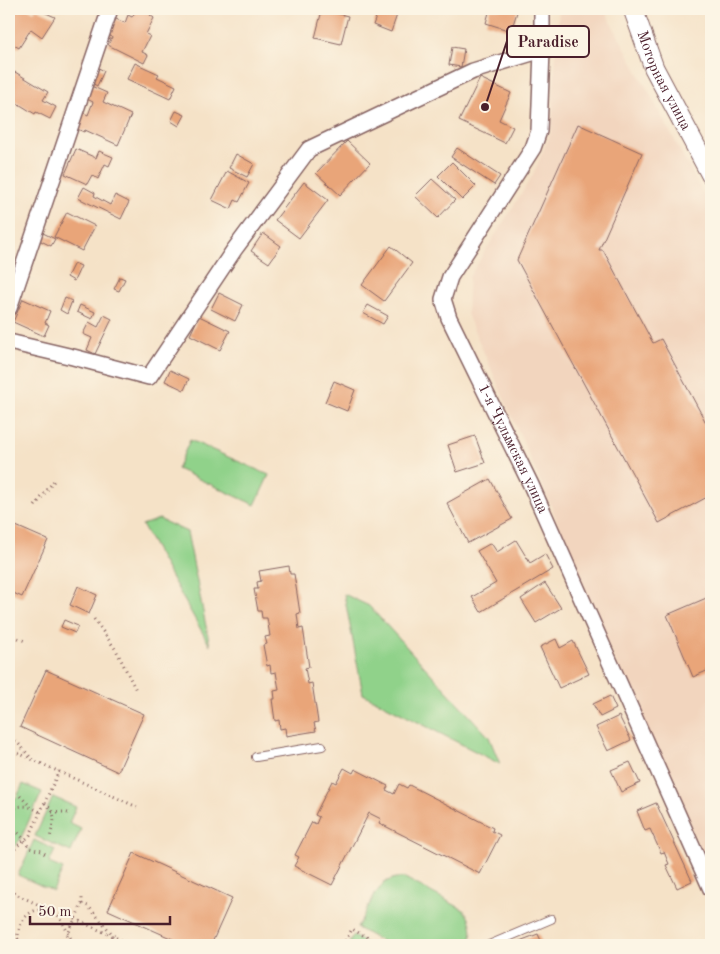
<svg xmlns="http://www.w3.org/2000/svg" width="720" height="954" font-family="'Old Standard TT',serif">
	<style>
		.built { fill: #f2d5be }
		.green { fill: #90d28a; stroke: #6d785a }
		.building { fill: #e9a579 }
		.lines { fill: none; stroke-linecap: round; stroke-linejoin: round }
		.service-casing { stroke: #866362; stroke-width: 10 }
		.minor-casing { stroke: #866362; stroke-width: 18 }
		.tertiary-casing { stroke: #866362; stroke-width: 21 }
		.path { stroke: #866362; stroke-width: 3; stroke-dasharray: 1 4; stroke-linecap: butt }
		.service { stroke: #fff; stroke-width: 8 }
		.minor { stroke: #fff; stroke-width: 15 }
		.tertiary { stroke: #fff; stroke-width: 19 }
		.labels { text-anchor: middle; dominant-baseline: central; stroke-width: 4; stroke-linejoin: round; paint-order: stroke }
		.street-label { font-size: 15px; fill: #4a1f2b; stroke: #fcf5e5 }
		.leader { fill: none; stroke: #4a1f2b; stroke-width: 2 }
		.callout-dot { fill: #4a1f2b; stroke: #fcf5e5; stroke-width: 2 }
		.callout { fill: #fcf5e5; stroke: #4a1f2b; stroke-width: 2 }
		.callout-label { font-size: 16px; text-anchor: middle; font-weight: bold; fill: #4a1f2b }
	</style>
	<rect width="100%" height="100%" fill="#fcf5e5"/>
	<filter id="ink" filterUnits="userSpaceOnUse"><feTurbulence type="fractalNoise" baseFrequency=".02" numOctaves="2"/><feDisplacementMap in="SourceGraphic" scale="10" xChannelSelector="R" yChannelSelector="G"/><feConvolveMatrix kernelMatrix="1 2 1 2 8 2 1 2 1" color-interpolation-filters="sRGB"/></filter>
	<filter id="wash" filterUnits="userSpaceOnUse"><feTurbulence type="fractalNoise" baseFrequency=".0096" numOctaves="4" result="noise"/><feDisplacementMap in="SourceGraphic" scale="20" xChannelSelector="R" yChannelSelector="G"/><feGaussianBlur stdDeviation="1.12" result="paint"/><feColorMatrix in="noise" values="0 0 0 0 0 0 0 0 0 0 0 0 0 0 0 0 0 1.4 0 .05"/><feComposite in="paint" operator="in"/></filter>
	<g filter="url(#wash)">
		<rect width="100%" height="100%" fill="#f5e2c7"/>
		<path class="built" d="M559,9H604L711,208V872L584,592L552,508L467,314L469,277L533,175L551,132Z"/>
		<path class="green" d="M190,440L269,475L255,505L177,469Z
			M159,519L187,532L210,646L142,525Z
			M344,594L369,606L489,737L500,764L363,694Z
			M23,784L42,792L20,840L11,850L10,856L11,861L9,868V796L16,799Z
			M53,797L76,807L69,823L81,829L71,852L35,836Z
			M34,840L55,850L49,863L63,869L53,891L18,875Z
			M395,878H405L464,910C472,921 474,932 469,945H389L357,928L375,894L385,882Z
			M353,936L370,945H348Z"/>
		<g id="blocks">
			<path class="building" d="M9,9H29L34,12L36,9H37L55,17L42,37L31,29L19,48L9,42Z
				M137,9L140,10V9H153L150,15L154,18L146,34L150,36L142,52L148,55L144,63L108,45L112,37L108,35L116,19L125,23L128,15L132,17Z
				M379,9H399L391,32L373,25Z
				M490,9H518L511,31L486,23Z
				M322,10L348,16L341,44L315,38Z
				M452,47L464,49L461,67L449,65Z
				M135,63L159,74L157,77L176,86L170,99L127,79Z
				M97,67L104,71L97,86L90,82Z
				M15,72L48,92L43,100L56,107L50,119L36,112L35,114L9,98V87L12,81L10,80Z
				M480,78L511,93L499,120L513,127L505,143L459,121Z
				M91,86L107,93L103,102L131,115L118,145L85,130L84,132L75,128L82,112L88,115L93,102L85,98Z
				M176,111L185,115L179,126L171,121Z
				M578,124L642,153L599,250H603L653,343L661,339L711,432V495L659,523L517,260Z
				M347,141L370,163L340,195L316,173Z
				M457,148L500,176L494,185L451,157Z
				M76,149L96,158L99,151L113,157L109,166L105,164L98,179L92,175L87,184L65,174Z
				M236,154L254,164L247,177L229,168Z
				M452,162L476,186L462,200L438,176Z
				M227,171L249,183L239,202L235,200L231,209L212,200Z
				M432,179L455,200L438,218L415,196Z
				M304,182L328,200L299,238L275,220Z
				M84,187L95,193L94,196L110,205L115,195L129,202L121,219L78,198Z
				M67,212L95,226L82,251L54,237Z
				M41,232L55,239L51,246L37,239Z
				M263,233L281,246L269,263L251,251Z
				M391,246L412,263L384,301L362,285Z
				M74,263L81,266L74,281L67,277Z
				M120,277L125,279L119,291L114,289Z
				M219,293L243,305L235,321L211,309Z
				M65,298L72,301L67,314L60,310Z
				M23,299L50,311L45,323L49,325L44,336L13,322Z
				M80,305L95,312L92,319L77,312Z
				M368,305L388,316L383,324L363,313Z
				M104,315L112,319L95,354L87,350L92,338L83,334L89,322L98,327Z
				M199,316L230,331L220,350L190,335Z
				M170,370L189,379L184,390L165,381Z
				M334,381L355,390L347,411L325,402Z
				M475,436L485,463L457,472L448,445Z
				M490,479L512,519L468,543L447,503Z
				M9,523L48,540L22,597L9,591Z
				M516,540L530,563L545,554L553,569L481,612L472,597L496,583L477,551L491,543L497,552Z
				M289,566L290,574H294L300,613L297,614L299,629L303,628L309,667L305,668L308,684L312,683L318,722L314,723L316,731L286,736L285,728L280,729L279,720L275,721L272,699H275L274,691L279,690L276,672L271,673L270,665L267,666L263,645L267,644L265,637L270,636L267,618H262L261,611H258L254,589H258L257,582L261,581L259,571Z
				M545,583L561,608L536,623L521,599Z
				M78,586L97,595L89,614L70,605Z
				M711,596V669L693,677L667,615Z
				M64,620L78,626L75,633L61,627Z
				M556,639L560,648L573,641L589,674L559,688L540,647Z
				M46,670L144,714L118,772L20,727Z
				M610,696L616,709L600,717L593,704Z
				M619,716L631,740L608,751L596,727Z
				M630,762L640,783L621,792L611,770Z
				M344,768L353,773L355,769L388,786L386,790L394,794L399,784L407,788L409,785L493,828L492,831L500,835L480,874L379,823L381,819L369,813L332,885L294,866L299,857L295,855L312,822L316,824L319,817L315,815L332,781L336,783Z
				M656,803L692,881L677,888L666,865L669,864L664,852L661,853L650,829L645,831L637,811Z
				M134,853L232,898L211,945H186L108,910Z
				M538,934L543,945H519L517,942Z"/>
		</g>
	</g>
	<g filter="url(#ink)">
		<use href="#blocks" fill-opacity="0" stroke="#866362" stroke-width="1"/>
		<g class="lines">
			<defs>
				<path id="service" d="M256,757L322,746
					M489,945L551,919"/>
				<g id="minor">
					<path id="s1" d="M542,9V50L539,131L533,148L450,277L443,299L449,318L531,485L711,889"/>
					<path d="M9,308L110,9"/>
					<path d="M9,342L73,357L149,377L234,250L309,149L473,71L542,50"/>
				</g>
				<g id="tertiary">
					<path id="s2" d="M633,9L654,68L711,175"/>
				</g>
			</defs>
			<use href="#service" class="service-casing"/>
			<use href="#minor" class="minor-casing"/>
			<use href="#tertiary" class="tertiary-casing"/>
			<path class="path" d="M35,506L56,478
				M94,619L116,650L136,690
				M9,634L27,642
				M9,733L32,759
				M9,749L137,807
				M20,796L30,806
				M45,803C60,817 52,822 50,839
				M52,812H64L68,813
				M9,816L16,807C26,805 32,807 40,812
				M9,829C20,831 24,839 29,848L42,851L45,854
				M11,868C13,863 12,860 12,855C14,846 25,841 30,835L59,771
				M9,891L52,911L58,915L62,921L74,945
				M82,904L88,906L114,936
				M75,919L132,945
				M9,926L22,945
				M18,940C18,922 27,909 45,909
				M63,945L82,904V898
				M343,945L352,929L381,945"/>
			<use href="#service" class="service"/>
			<use href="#minor" class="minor"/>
			<use href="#tertiary" class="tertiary"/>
		</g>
	</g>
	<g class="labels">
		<g class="street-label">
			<text stroke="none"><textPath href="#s2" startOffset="78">Моторная улица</textPath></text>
			<text stroke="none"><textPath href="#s1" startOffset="482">1-я Чулымская улица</textPath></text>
		</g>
	</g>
	<path class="leader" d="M485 107L507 41"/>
	<circle class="callout-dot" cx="485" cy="107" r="5"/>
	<rect class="callout" x="507" y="26" width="82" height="31" rx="5"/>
	<g class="callout-label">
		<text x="548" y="47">Paradise</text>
	</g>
	<rect width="720" height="954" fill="none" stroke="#fcf5e5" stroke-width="30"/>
	<path d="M30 916v8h140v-8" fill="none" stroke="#4a1f2b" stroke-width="2.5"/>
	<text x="38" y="916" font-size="15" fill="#4a1f2b" stroke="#fcf5e5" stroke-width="4" paint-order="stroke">50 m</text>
</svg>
